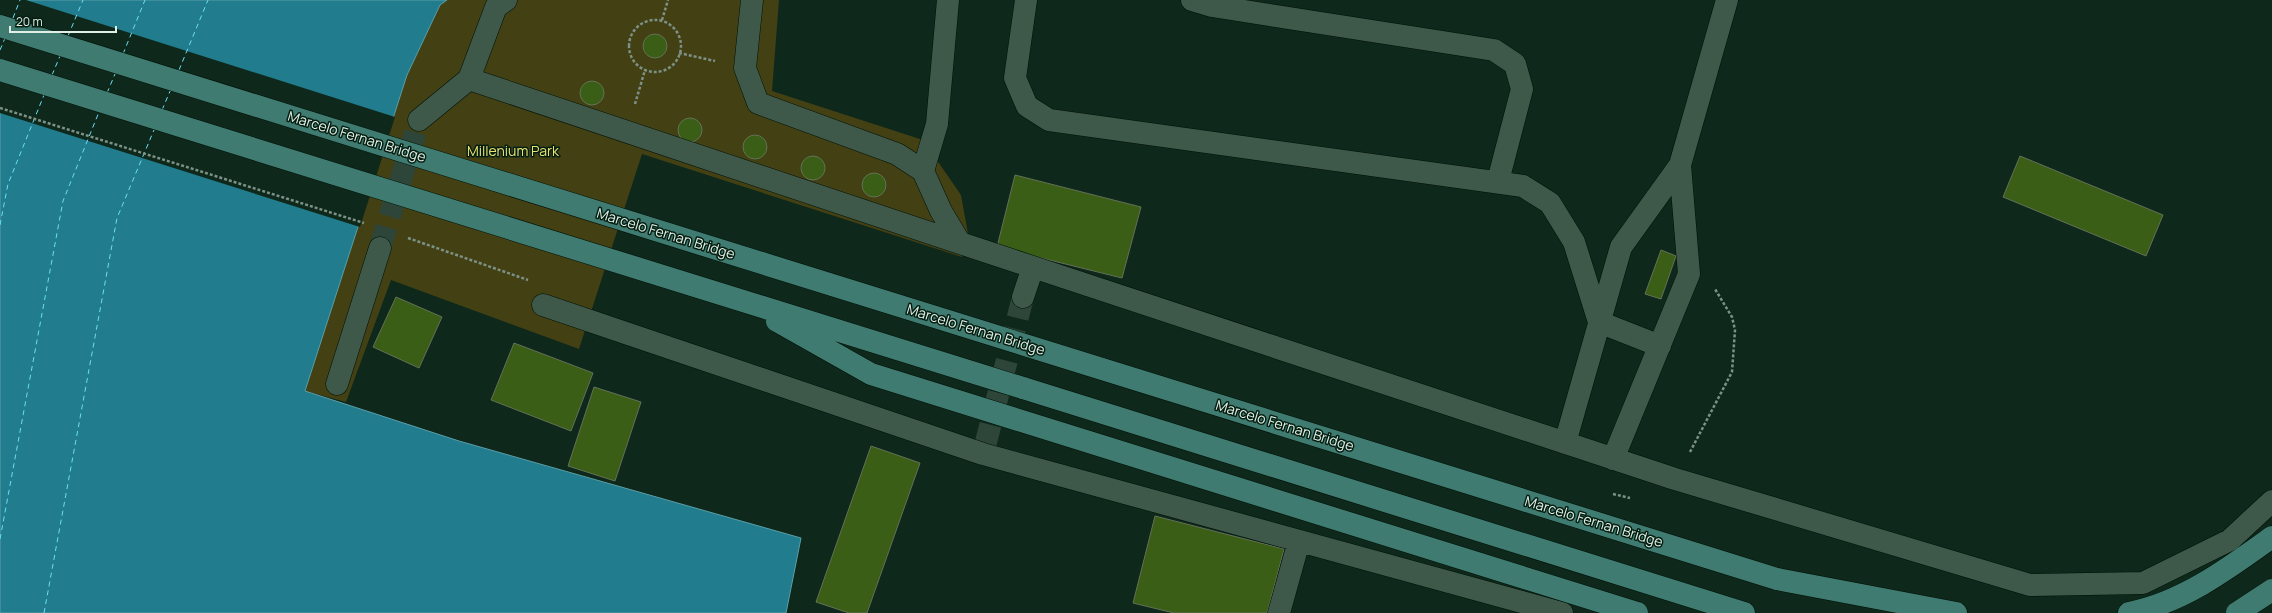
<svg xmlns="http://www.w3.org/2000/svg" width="2272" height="613" font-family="Manrope,sans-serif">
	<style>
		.green { fill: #434014 }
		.water { fill: #217c8d; stroke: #5b9fa8 }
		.pier { fill: #0e281b }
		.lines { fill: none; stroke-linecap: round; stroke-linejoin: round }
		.ferry { stroke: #6adef6; stroke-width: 1; stroke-dasharray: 5 4; stroke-linecap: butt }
		.building { fill: #3a5e16; stroke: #637158 }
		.minor-tunnel { stroke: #2e463a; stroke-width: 22; stroke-dasharray: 22 11; stroke-linecap: butt }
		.minor-casing { stroke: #001006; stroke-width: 23 }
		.major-casing { stroke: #001006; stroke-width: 23 }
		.path { stroke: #7d9186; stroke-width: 2.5; stroke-dasharray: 3 2; stroke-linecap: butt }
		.minor { stroke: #3e594a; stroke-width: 22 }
		.major { stroke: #3f7b70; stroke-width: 22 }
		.major-bridge-casing { stroke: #001006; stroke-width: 23; stroke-linecap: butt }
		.major-bridge { stroke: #3f7b70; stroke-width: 22 }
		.labels { text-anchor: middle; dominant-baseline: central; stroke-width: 3; stroke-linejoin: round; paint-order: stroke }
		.street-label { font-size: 14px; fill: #e1f0e7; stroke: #051e12 }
		.park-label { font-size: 14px; fill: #ebe370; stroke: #051e12 }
	</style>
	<rect width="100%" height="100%" fill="#0e281b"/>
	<path class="green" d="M447,0H779L772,91L923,140L961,195L968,234L962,257L642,154L579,349L391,280L346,402L305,391L407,75L440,5Z"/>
	<path class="water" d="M0,0H447L440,5L407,75L305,391L459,441L801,538L786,613H0Z"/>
	<path class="pier" d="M0,0H26L395,117L360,227L0,113Z"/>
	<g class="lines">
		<path class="ferry" d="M13,18L20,0
			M68,36L83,0
			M0,50L5,38
			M123,54L145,0
			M179,70L208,0
			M52,75L60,56
			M107,93L115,74
			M162,110L171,89
			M0,225L8,184L44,95
			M0,539L63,201L99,112
			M44,613L117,218L154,130"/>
	</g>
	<path class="building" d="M643 46a12 12 0 1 1 24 0a12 12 0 1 1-24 0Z
		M580 93a12 12 0 1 1 24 0a12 12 0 1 1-24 0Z
		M678 130a12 12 0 1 1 24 0a12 12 0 1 1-24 0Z
		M743 147a12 12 0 1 1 24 0a12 12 0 1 1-24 0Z
		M801 168a12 12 0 1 1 24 0a12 12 0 1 1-24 0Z
		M2020,156L2163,215L2146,256L2003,197Z
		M862 185a12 12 0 1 1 24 0a12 12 0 1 1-24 0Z
		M1015,175L1141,207L1122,278L997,247Z
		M1661,250L1676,256L1661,299L1645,294Z
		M396,297L442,317L419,368L373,347Z
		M514,343L593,373L571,431L491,400Z
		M594,387L641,402L615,481L568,466Z
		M871,446L920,463L867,613H849L816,602Z
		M1155,516L1284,549L1267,613H1174L1133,603Z"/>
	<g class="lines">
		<path class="minor-tunnel" d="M380,248L419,120
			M985,446L1023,297"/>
		<defs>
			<path id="minor" d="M752,0L745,68L758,103L897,154L923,171L941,211L960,243
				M1026,0L1015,78L1027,106L1049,120L1523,186L1550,203L1574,242L1599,322
				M1192,0L1212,6L1494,50L1515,64L1522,89L1498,181
				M469,79L960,243L1675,479L2030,585L2143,583L2230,540L2272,501
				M419,120L469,79L496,7L506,0
				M923,171L937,124L948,0
				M1023,297L1033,267
				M543,305L983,454L1562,613
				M1599,322L1660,346
				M337,384L380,248
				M1565,443L1621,247L1680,165L1727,0
				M1613,459L1689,274L1680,165
				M1279,613L1299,541"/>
			<path id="major" d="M1023,388L1744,613
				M1777,579L1956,613
				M2129,613C2182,603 2229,568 2272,537"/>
		</defs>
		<use href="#minor" class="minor-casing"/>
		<use href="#major" class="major-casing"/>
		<path class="path" d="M629 46a26 26 0 1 1 52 0a26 26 0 1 1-52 0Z
			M662,20L668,0
			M679,53L715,61
			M635,104L645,70
			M0,108L364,223
			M408,238L528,280
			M1690,452L1732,372L1735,330L1732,317L1715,289
			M1613,494L1630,498"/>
		<use href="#minor" class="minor"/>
		<use href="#major" class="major"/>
		<defs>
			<path id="major-bridge" d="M0,26L1777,579
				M0,70L1023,388
				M777,321L871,374L1637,613
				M2237,613L2272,590"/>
		</defs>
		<use href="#major-bridge" class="major-bridge-casing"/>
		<use href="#major-bridge" class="major-bridge"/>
	</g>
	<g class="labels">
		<g class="street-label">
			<text transform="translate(357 136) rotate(17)">Marcelo Fernan Bridge</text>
			<text transform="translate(666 233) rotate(17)">Marcelo Fernan Bridge</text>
			<text transform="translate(976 329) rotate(17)">Marcelo Fernan Bridge</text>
			<text transform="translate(1285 425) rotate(17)">Marcelo Fernan Bridge</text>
			<text transform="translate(1594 521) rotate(17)">Marcelo Fernan Bridge</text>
		</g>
		<g class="park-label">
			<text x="513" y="150">Millenium Park</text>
		</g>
	</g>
	<path d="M10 26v6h106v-6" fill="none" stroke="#e1f0e7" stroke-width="2"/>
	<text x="16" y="26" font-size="12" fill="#e1f0e7" stroke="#051e12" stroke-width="3" paint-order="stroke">20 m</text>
</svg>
